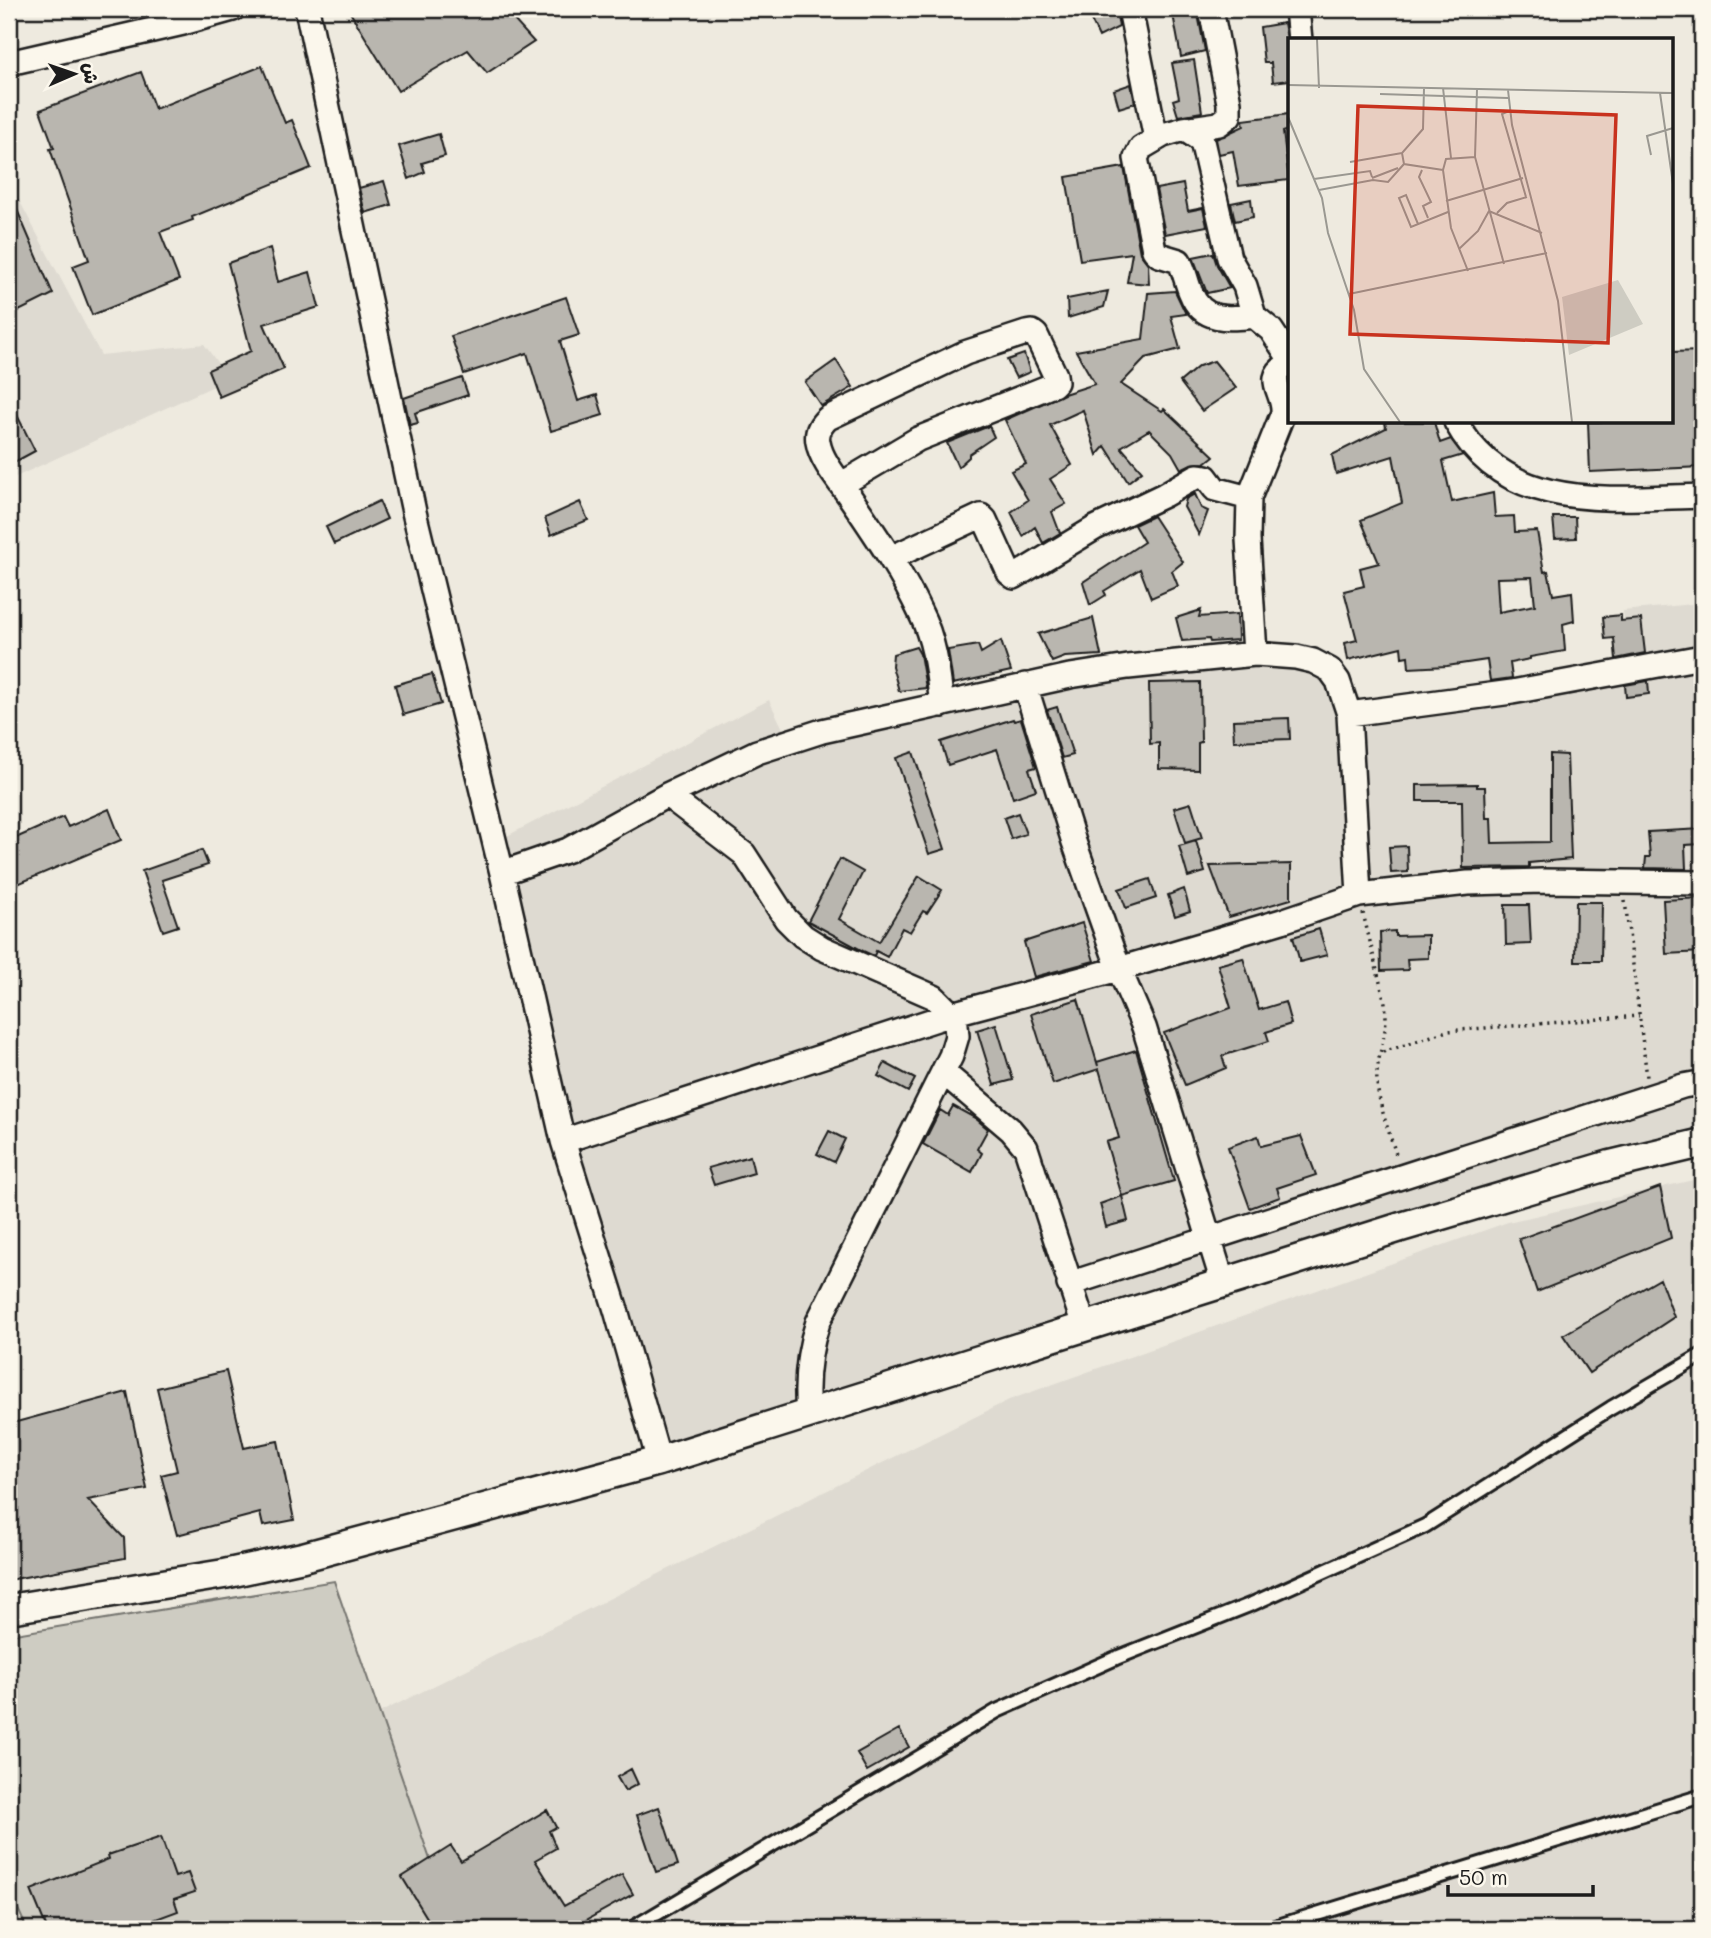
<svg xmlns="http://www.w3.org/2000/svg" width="1711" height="1938" font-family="Mali,'Playpen Sans Arabic',sans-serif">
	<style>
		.built { fill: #dedad1 }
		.green { fill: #ceccc2; stroke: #75746f; stroke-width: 2 }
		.building { fill: #b9b6af; stroke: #1c1c1c; stroke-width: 2; fill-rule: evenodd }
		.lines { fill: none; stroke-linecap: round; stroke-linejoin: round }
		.service-casing { stroke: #1c1c1c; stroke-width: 18 }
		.minor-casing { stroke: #1c1c1c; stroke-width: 28 }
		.tertiary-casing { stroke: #1c1c1c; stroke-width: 33 }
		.path { stroke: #1c1c1c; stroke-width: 3.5; stroke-dasharray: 2 5; stroke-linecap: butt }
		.service { stroke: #fbf7ec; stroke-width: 12 }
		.minor { stroke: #fbf7ec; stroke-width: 23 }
		.tertiary { stroke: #fbf7ec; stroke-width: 28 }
		.inset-road { fill: none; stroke: #9a9891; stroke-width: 2 }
		.view { fill: #c8321e; fill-opacity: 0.15; stroke: #c8321e; stroke-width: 3.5 }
		.inset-edge { fill: none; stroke: #1c1c1c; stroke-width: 3.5 }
	</style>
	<rect width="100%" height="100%" fill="#eeeadf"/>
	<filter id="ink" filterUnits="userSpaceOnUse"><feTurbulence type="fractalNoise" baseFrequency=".0143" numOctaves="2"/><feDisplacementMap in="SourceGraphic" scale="14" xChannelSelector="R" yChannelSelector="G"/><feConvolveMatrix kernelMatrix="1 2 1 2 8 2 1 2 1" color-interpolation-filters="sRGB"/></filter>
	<g filter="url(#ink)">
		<path class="built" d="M9,181L101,355L204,344L229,379L9,480Z
			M1702,603V1130L1614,1146L669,1441L582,1175L505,837L769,700L786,735L880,707L1290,659L1346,679L1370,711L1627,670L1623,611Z
			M1702,1178V1929H451L371,1717L1009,1400L1508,1222Z"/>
		<path class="green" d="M334,1581L454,1929H27L9,1889V1635Z"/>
		<path class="building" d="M348,9H504L534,42L487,73L468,50L398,91Z
			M1111,9H1116L1119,27L1099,37L1091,20Z
			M1172,9H1197L1205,51L1181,57Z
			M1284,23L1289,49V80L1273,82L1271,63H1264L1260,27Z
			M1194,60L1202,112L1178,116L1173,100L1179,98L1172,63Z
			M262,66L285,123L292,120L311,168L192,217L193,220L160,232L179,280L92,315L73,266L89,260L50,149L54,148L40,110L141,72L155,109Z
			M1131,84L1135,103L1119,108L1114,90Z
			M1289,114V130L1283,132L1289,180L1239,186L1233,151L1219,154L1216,139L1244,126L1243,120Z
			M439,134L445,156L422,163L425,172L409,179L399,146Z
			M1124,167L1140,253L1148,264L1149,284L1127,282L1132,253L1080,260L1066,177Z
			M384,181L391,205L365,213L359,188Z
			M1183,184L1188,211L1203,208L1207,226L1165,234L1156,189Z
			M9,191L53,294L9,316Z
			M1251,199L1253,217L1235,221L1231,203Z
			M270,248L278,282L310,272L319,307L264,324L284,369L219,397L208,370L251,351L228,263Z
			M1213,253L1217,265L1230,288L1207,293L1193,257Z
			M1108,291L1104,307L1068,318L1067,299Z
			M1175,291L1186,314L1171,316L1180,349L1146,358L1121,384L1162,411L1164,409L1214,456L1205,463L1191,464L1181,469L1172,453L1149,430L1121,447L1142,471L1128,482L1105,446L1097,455L1083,410L1050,425L1072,465L1050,479L1066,504L1052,512L1060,533L1043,543L1035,527L1023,536L1011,512L1028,500L1011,471L1026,464L1005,420L1064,394L1095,384L1076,351L1143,339L1148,293Z
			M566,297L579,335L560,341L578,401L597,395L603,415L551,431L527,353L464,374L451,336Z
			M1702,351V467L1590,472L1588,422H1671V352Z
			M1024,354L1030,372L1016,378L1007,360Z
			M836,360L853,387L821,406L805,382Z
			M1214,361L1236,388L1202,411L1180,382L1199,366Z
			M462,378L468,395L415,413L418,423L410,425L404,398Z
			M9,399L35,451L9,465Z
			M1385,422H1434L1440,443L1451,439L1463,455L1443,461L1452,502L1493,493L1495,517L1514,516L1515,532L1537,531L1544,572L1548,571L1553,595L1572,592L1574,621L1563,624L1565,651L1530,657V659L1510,663L1512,678L1490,681L1487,660L1447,666L1409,668L1408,656L1402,657L1401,647L1348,660L1345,643L1357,640L1344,591L1364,586L1360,568L1379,563L1361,520L1402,503L1393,456L1336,474L1332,455L1386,428ZM1532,577L1535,605L1499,612L1497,578Z
			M989,426L994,437L969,454V457L958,467L947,443Z
			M1195,494L1201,508L1208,511L1199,535L1184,507L1186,499Z
			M379,501L387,519L334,544L326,527Z
			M580,502L588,520L551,535L545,518Z
			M1153,516L1183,562L1172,571L1178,586L1151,598L1140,569L1104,591L1106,595L1090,605L1083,582L1144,542L1134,525Z
			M1553,517H1575L1576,538L1555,539Z
			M1201,610L1199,617L1237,614L1238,640L1210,642L1209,639L1182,641L1176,618Z
			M1621,615V621L1641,619L1645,653L1616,659L1614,638L1605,639L1603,617Z
			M1093,618L1101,655L1065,657L1052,662L1038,634Z
			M1001,641L1011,671L953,684L948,650L978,645L981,653Z
			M916,647L920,654L926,688L899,691L892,666L893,654Z
			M432,674L441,704L403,715L395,685Z
			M1648,681L1649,694L1626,697L1625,685Z
			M1200,682L1201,742L1198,743V770L1159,769V743L1150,744L1149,683Z
			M1057,707L1073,755L1062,758L1047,710Z
			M1289,718L1290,739L1234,741L1233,720Z
			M1013,719L1014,721L1021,719L1036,767L1029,769L1036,790L1013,798L997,749L948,765L941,742Z
			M913,752L945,849L929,854L896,758Z
			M1550,754L1567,755L1571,859L1529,863V867L1463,868L1462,801H1417V785L1477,784V787H1485L1486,818H1491L1492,843L1550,842Z
			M1191,803L1202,838L1185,843L1174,808Z
			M109,809L121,840L13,886L9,876V841L63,817L68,827Z
			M1018,813L1026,834L1011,839L1004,818Z
			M1702,829V844L1685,845L1686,869L1645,868L1646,857H1650L1648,832Z
			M1196,841L1205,872L1188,877L1179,846Z
			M1407,846L1408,872L1391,873L1389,847Z
			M202,850L208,865L162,880L178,926L163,931L142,871Z
			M840,859L863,872L839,919L879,942L919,876L942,890L927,913L923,911L910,932L902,928L887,957L876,951L874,956L863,951L808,921Z
			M1291,864V899L1229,917L1210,866Z
			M1150,879L1156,898L1126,908L1119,889Z
			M1184,889L1190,911L1175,916L1168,895Z
			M1702,898V952L1666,954L1663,900Z
			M1576,902H1602L1601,961H1575Z
			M1505,905H1529L1531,944L1506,945Z
			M1082,923L1094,961L1034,977L1024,942Z
			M1319,929L1327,955L1300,962L1293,937Z
			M1395,931V936L1428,935V958L1407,959L1408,970L1381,971L1380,932Z
			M1243,958L1259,1010L1285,1002L1291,1024L1266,1032L1269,1041L1222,1056L1226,1068L1185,1085L1164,1033L1231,1008L1218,965Z
			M1078,999L1098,1066L1097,1062L1136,1050L1174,1181L1122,1196L1106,1142L1119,1138L1099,1069L1053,1084L1031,1014Z
			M996,1024L1013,1080L994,1085L977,1030Z
			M885,1063L915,1079L908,1092L878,1076Z
			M953,1106L975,1118L988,1129L977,1149L982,1153L972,1172L923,1144L940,1110L948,1115Z
			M829,1131L845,1139L834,1162L817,1154Z
			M1258,1136L1261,1146L1301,1136L1316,1175L1277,1188L1280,1197L1250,1208L1228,1147Z
			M750,1156L754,1173L714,1185L708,1168Z
			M1660,1187L1671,1238L1537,1292L1519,1239Z
			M1122,1196L1128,1221L1106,1227L1100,1204Z
			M1660,1279L1674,1317L1589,1373L1563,1335Z
			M226,1371L244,1448L278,1441L294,1520L263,1526L260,1513L177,1535L161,1475L177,1471L157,1388Z
			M127,1392L147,1489L88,1500L124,1538L125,1558L9,1580V1424Z
			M899,1729L909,1747L867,1771L857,1753Z
			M631,1769L638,1784L625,1791L617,1777Z
			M659,1807L678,1865L656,1872L637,1815Z
			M547,1810L556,1827L549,1831L556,1848L535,1860L564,1906L622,1874L633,1894L570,1929H434L402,1877L451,1846L461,1861Z
			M161,1837L175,1877L188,1873L195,1892L174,1899L178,1911L145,1923L147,1929H47L31,1890L109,1859L108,1855Z"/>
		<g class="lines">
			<defs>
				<path id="service" d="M631,1929L997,1711L1116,1658L1252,1604L1425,1526L1611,1408L1702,1355
					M1268,1929L1702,1796"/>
				<path id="minor" d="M307,9L414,512L502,873L563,1141L616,1310L659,1461
					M1130,9L1155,134L1163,135L1141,148L1136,158L1154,250L1159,255L1179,261C1185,271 1186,282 1191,293C1202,322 1228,319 1254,316L1271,330L1289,357
					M1297,9L1300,40
					M9,63L183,23L233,9
					M1184,129L1219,124L1229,116V103L1211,9
					M1163,135L1184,129L1202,141L1229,258L1245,286L1254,316
					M1456,422C1506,514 1613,498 1702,496
					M842,484L918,439L1053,385L1056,382L1055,375L1036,335L1032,332L1026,333L965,353L828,418C821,424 816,432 818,442C821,461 839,481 850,497C875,534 901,571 920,612C935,641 938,673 942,705
					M891,558L981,516L985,520L1009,573L1014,577L1095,528L1164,495L1197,476L1206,477L1215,489L1249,498
					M1255,654L1248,539L1249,498L1283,413C1285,392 1262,378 1289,364
					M1025,685L1074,842L1119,969L1144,1027L1223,1283
					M1349,714L1512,692L1702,657
					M667,795L744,854L786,919L803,936L822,948L934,997L951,1014L955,1013L957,1036L951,1056L818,1322C808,1352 805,1382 808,1414
					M502,873L568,850L667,795L757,752L822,731L1070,676L1128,667L1255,654L1296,657L1313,661L1330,670L1338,681L1349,714L1359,895
					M943,1072L1011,1130L1026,1148L1084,1326
					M563,1141L955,1013L1119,969L1282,921L1359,895L1468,883L1542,881L1702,883
					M1069,1284L1683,1086L1694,1084L1702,1088"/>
				<path id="tertiary" d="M9,1609L224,1574L303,1557L659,1461L1401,1227L1610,1165L1702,1143"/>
			</defs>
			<use href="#service" class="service-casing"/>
			<use href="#minor" class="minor-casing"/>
			<use href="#tertiary" class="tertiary-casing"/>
			<path class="path" d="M1625,901L1647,1077
				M1363,913L1385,1003C1389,1033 1379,1047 1377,1073C1375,1097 1390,1133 1397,1158
				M1383,1052L1447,1031L1639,1016"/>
			<use href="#service" class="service"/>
			<use href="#minor" class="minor"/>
			<use href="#tertiary" class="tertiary"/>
		</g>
	</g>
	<g transform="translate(1288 38)">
		<rect width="385" height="385" fill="#eeeadf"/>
		<path d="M330,242L355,286L281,317L274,259Z" fill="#ceccc2"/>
		<path class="inset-road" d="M29,1L31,50M0,47L385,55M136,50L135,91L114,115L116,126L155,132M155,50L163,120M189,51L187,119L216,226M220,52L224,87L270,263L284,384M372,55L385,146M92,56L220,60M221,73L214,76L238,159M0,79L34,160L40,195L66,272L76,331L112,384M363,117L359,98L385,90M62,124L114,115M134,132L131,139L143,164L135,168L140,180M84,140L110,130M26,141L82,133L84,139M31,152L85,142L100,144L116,126M158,163L235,140M209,175L219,165L239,159M130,186L118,157L111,160L123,189L160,174M171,211L190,193L201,173L254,195M180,233L163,190L155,132L158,121L187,119M61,256L259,215"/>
		<path class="view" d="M70,68L328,77L320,305L62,296Z"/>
		<rect width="385" height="385" class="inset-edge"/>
	</g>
	<rect width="1711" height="1938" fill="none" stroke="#fbf7ec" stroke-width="35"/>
	<rect x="18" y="18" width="1676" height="1903" fill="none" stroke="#1c1c1c" stroke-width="2.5" filter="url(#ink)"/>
	<g transform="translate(74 74) rotate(88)" stroke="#fbf7ec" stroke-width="5" paint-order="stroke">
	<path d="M0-5L12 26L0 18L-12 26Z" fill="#1c1c1c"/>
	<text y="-10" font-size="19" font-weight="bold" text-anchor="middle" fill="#1c1c1c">ش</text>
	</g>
	<path d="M1448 1885v10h145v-10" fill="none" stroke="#1c1c1c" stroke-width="3.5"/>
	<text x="1459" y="1885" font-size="21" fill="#1c1c1c" stroke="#fbf7ec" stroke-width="5" paint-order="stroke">50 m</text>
</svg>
